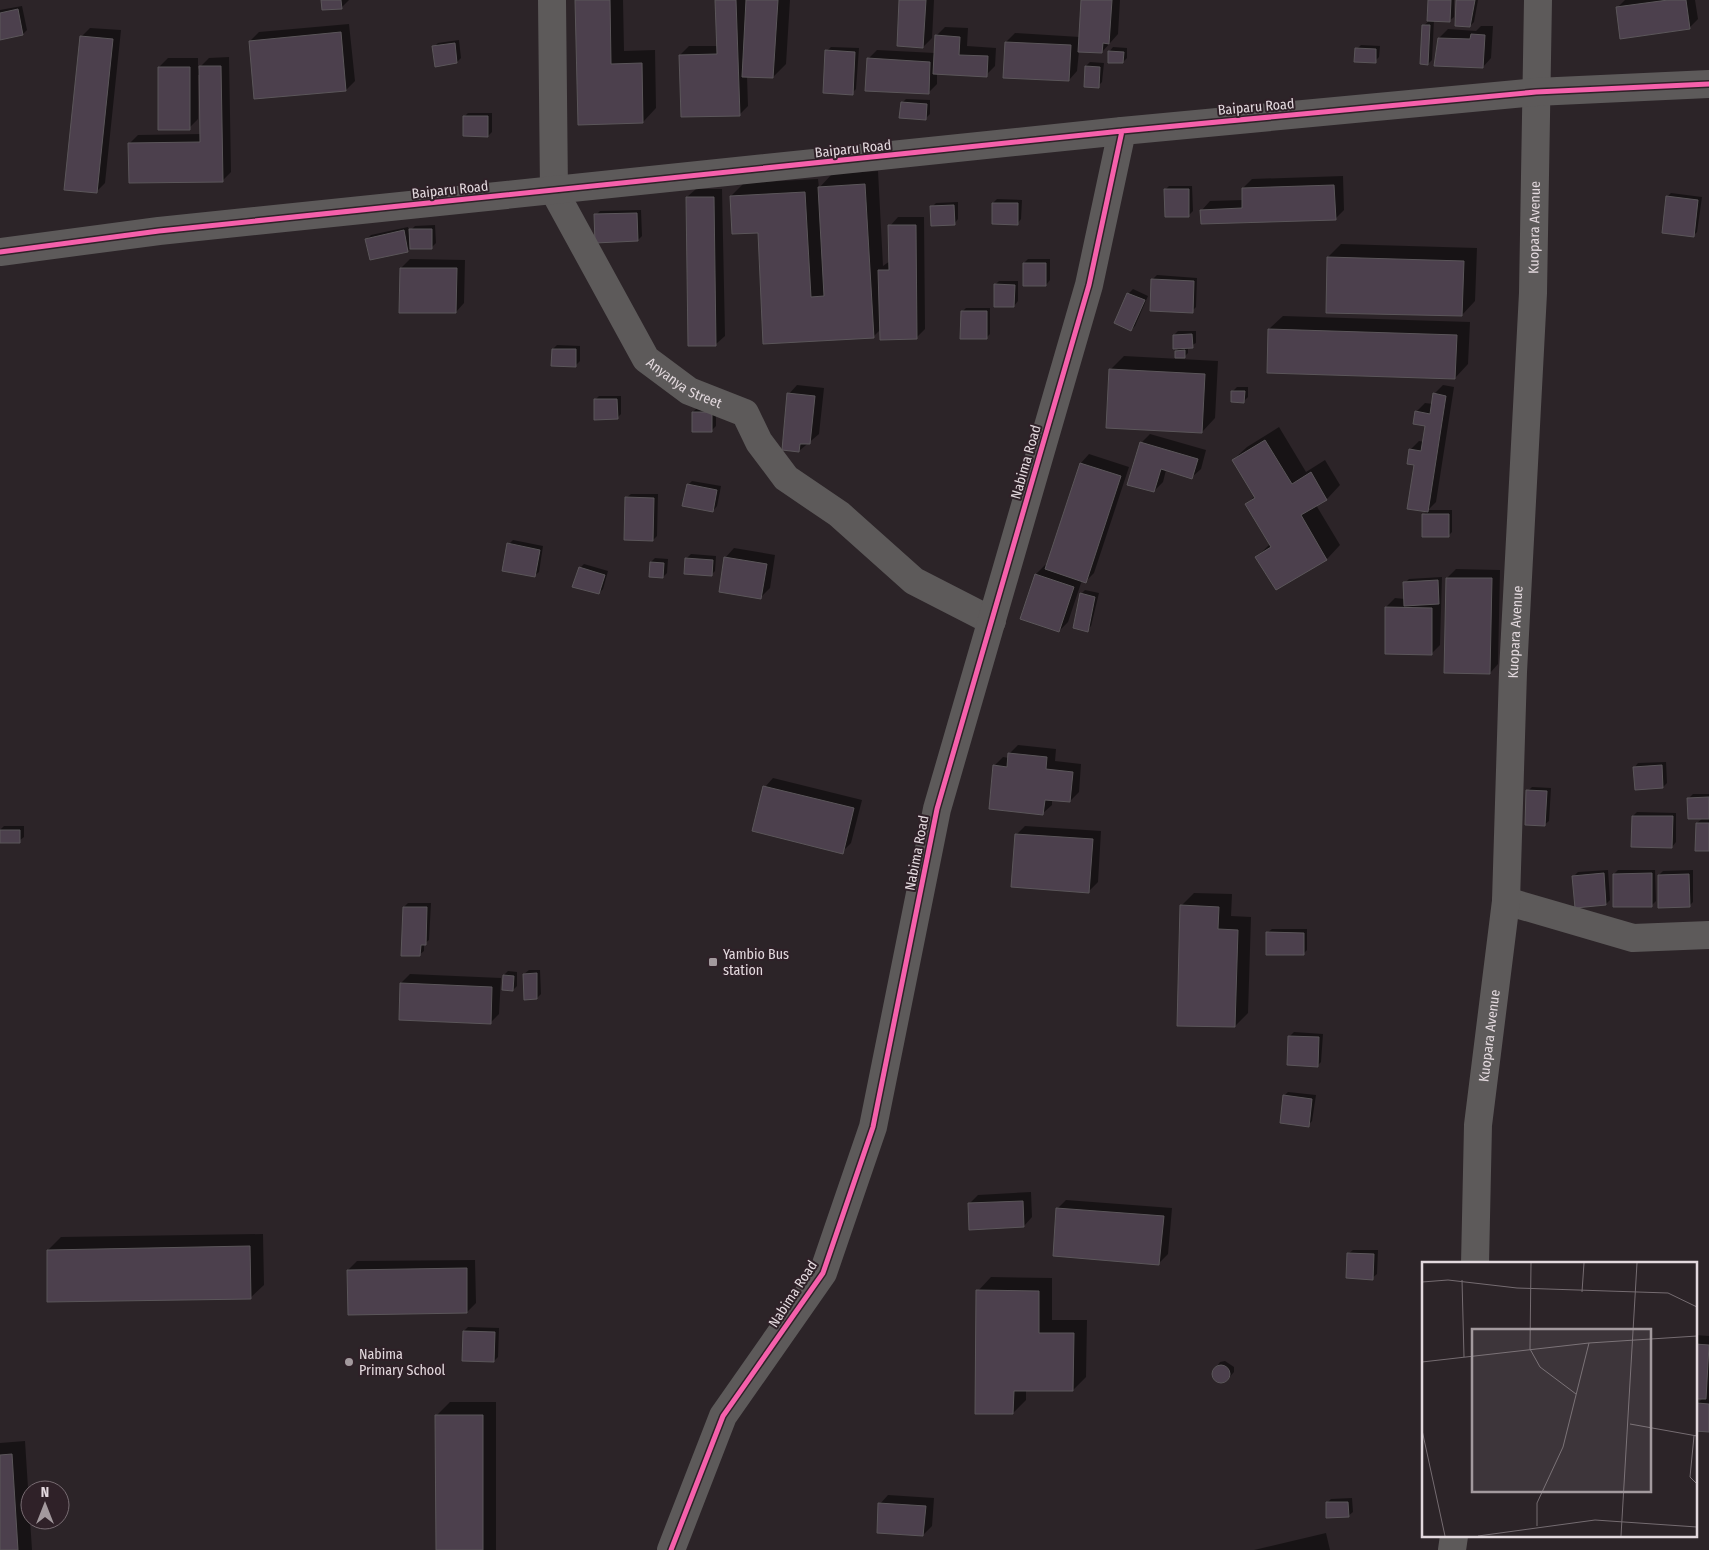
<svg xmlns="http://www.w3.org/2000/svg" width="1709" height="1550" font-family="'Fira Sans Condensed',sans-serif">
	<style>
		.shadow { fill: #0007 }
		.building { fill: #4c404d; stroke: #5b565a }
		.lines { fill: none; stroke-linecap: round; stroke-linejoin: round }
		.minor { stroke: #5d5a5a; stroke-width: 28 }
		.tertiary { stroke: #5d5a5a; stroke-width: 28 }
		.cycleway-casing { stroke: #2f2128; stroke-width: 8 }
		.cycleway { stroke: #f560ab; stroke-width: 5 }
		.poi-dot { fill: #a39a9e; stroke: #2f2128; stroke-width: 2 }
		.labels { text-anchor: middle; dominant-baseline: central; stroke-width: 4; stroke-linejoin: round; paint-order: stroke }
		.street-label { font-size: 14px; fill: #e3d9de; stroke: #2f2128 }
		.poi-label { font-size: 14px; fill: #e3d9de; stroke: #2f2128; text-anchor: start }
		.inset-road { fill: none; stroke: #756c71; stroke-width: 1 }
		.view { fill: #a39a9e; fill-opacity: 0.15; stroke: #a39a9e; stroke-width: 2.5 }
		.inset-edge { fill: none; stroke: #e3d9de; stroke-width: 2.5 }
	</style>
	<rect width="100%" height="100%" fill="#2c2428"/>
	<path class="shadow" d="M323,0H349L341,8Z
		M577,0H623L624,51L655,50L656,108L643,122L579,124Z
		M716,0H745L747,2V0H790L786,64L773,77L747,76L748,106L739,115L680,55L689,46H718Z
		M901,0H934L932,38L923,47Z
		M1082,0H1120L1118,34L1102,52L1079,51L1077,71L1069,80L1006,42L1015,33L1080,37Z
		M1430,0H1454V17L1449,21L1434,20L1432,60L1428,64L1423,26L1428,22Z
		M1457,0H1478L1474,22L1470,26Z
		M1625,0H1695L1698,19L1689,28L1617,8Z
		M22,6L27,30L23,34L0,38V10Z
		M349,24L355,81L346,90L255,98L250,41L259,32Z
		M1481,26H1493L1491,58L1483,67L1439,38L1448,29L1476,31Z
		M945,27L968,28L967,46L996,48L995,66L986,75L937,73V84L928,93L868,59L877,50L935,53L936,36Z
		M90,28L121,30L105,183L96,192L81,37Z
		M459,40L461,58L457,62L434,47L438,43Z
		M1361,45L1380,46L1379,57L1375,61L1357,49Z
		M831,47L859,48L856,89L852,93L827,51Z
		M1113,47L1127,48V58L1123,62L1109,52Z
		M229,57L231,172L222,181L130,143L138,135L201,134L200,75H198V119L189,128L159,67L168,58H198V69L209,58Z
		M1090,62L1104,63L1102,82L1098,86L1086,66Z
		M906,99L930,100V114L926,118L902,103Z
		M468,113H492V132L488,136L464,117Z
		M878,171L883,266L890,261V226L898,217H924L925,329L916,338L881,329L873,337L765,343L759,232L731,196L744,183L818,179L819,188L832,174Z
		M1343,176L1344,210L1335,219L1202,210L1210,201L1243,200V188L1252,179Z
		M1169,186H1192L1193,211L1189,215L1165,190Z
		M696,189H722L725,336L716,344L687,197Z
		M1671,193L1702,197L1697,232L1693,236L1667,197Z
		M997,199L1022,200L1021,219L1017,224L993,203Z
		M958,202V219L954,224L932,207L936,203Z
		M641,210L642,236L638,240L596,215L600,211Z
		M435,225L436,243L432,247H411L408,250L367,239L371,235L408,227L410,236L411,230L415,226Z
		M1341,244L1477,248L1475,301L1462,315L1328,257Z
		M410,259L465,260L464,303L456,312L401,268Z
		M1028,259H1050V280L1046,285L1024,263Z
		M1157,275L1197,278L1196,307L1192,311L1153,279Z
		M999,281H1018V301L1014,306L995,285Z
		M1133,289L1148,296L1135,326L1131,330L1116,322L1128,294Z
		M966,308H990V334L986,338L962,312Z
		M1283,316L1470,322L1468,364L1455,378L1269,329Z
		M1178,331H1196V343L1188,347V353L1184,357L1176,351L1180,347L1174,335Z
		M557,345L580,346V361L576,365L553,349Z
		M1124,356L1218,361L1215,418L1202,432L1111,369Z
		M797,385L824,388L819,434L799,451L789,394Z
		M1443,385L1454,387L1436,502L1428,510H1452V532L1448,536L1424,514L1427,511L1410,450L1419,441L1424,442L1426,425L1416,412L1425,403L1433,404L1434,394Z
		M1237,387H1248V397L1244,401L1232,392Z
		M599,396H621V414L617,418L595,400Z
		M697,408H716V426L712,430L693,412Z
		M1279,427L1306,472L1325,460L1340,485L1327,499L1316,505L1340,545L1327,559L1276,589L1257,557L1270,544L1246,505L1255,496L1233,460L1247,447Z
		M1150,434L1206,450L1201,469L1192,477L1166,470L1163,482L1154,491L1141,443Z
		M1089,454L1129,467L1094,573L1086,581L1082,580L1068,622L1059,631L1021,618L1036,574L1045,565L1047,566L1081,463Z
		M692,481L721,486L717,506L713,511L688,485Z
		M631,494H658L657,536L653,540L626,498Z
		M513,540L543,546L539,572L534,576L509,544Z
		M734,548L775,555L770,588L761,597L726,557Z
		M691,554L716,556L715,571L711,575L687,558Z
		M655,558L668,559L667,573L663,577L651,562Z
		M584,564L608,571L603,589L599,593L580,568Z
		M1456,569L1500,570L1498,664L1490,673L1447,578Z
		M1442,577L1440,645L1431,654L1386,607L1395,598L1405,599V583L1409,579Z
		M1085,590L1099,593L1091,626L1087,630L1081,594Z
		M1018,745L1056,749L1055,761L1081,764L1079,792L1070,801L1052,800V805L1043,813L994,766L1003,757L1009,758V754Z
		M1666,762L1667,783L1663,787L1634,768L1638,763Z
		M773,778L862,800L851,843L842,852L765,787Z
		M1532,787L1551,788L1549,821L1544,825L1528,791Z
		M1693,794H1709V850L1697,823L1703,818L1689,798Z
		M1637,812L1676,813V842L1672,847L1633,816Z
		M4,826H24V837L19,841L0,830Z
		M1025,826L1101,831L1098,882L1089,891L1016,835Z
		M1608,870L1610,900L1606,904L1574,876L1578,872Z
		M1618,870H1655L1656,901L1652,905L1614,874Z
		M1693,870V902L1689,906L1659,875L1663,871Z
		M1194,893L1232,894L1231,916L1251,917L1248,1013L1235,1026L1181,906Z
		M408,903H431L429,940L424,944V951L419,955L404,907Z
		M1272,929H1307V950L1303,954L1267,933Z
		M529,970H540L541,994L537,998L524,974Z
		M508,971L517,972V986L513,990L503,989L504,975Z
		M410,974L501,978L499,1014L490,1023L401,983Z
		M1294,1032L1323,1034L1321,1062L1317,1066L1290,1036Z
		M1288,1092L1316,1095L1312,1121L1308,1125L1284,1096Z
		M1031,1192L1032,1217L1024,1226L969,1204L978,1195Z
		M1066,1200L1172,1208L1168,1254L1159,1263L1057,1209Z
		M263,1234L264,1285L250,1298L48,1250L61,1237Z
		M1353,1250H1378L1377,1274L1372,1278L1348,1254Z
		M475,1260L476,1303L467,1312L348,1270L357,1261Z
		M991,1277L1052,1278V1320H1087L1086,1377L1073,1390H1026V1400L1013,1413L978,1291Z
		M468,1327L499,1328L498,1357L494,1361L464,1331Z
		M1695,1335L1709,1336V1430L1698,1403L1703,1398H1695Z
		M1225,1361L1234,1367V1372L1226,1381H1216L1213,1372L1220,1362Z
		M450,1402H496V1550H437L436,1416Z
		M25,1441L32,1550H0V1443Z
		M888,1495L934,1498L932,1526L923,1535L880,1504Z
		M1352,1498L1353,1512L1348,1516L1327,1503L1331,1499Z
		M1326,1533L1330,1550H1254Z"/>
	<path class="building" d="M321,0H341L342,9L322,10Z
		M575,0H610L611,64L642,63L643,123L578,125Z
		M715,0H736L740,116L681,117L679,55L717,54Z
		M746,0H778L773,78L742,77Z
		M899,0H926L923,48L897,46Z
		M1081,0H1112L1109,44L1103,43L1102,53L1078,52Z
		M1428,0H1451L1450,22L1427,21Z
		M1456,0H1475L1470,27L1455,26Z
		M1668,0H1686L1690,29L1620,39L1616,7Z
		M18,9L23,35L0,40V13Z
		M1422,25H1430L1428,65L1420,64Z
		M341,32L346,91L254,99L249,41Z
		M1471,34L1485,35L1483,68L1434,66L1438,38L1470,39Z
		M935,35L960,37L959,55L988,56L987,77L933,74Z
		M80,36L113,39L97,193L64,190Z
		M1005,42L1071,45L1069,81L1003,78Z
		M455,43L457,63L435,67L432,46Z
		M1355,48L1376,49V63L1354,62Z
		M825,50L855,52L853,95L823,93Z
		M1108,51L1124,52L1123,63H1108Z
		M867,58L930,62L929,94L865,91Z
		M199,66H221L223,182L129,183L128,143L200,142Z
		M1085,66L1100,67L1099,88L1084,87Z
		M158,67H190V130H158Z
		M901,102L927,104L926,120L899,118Z
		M463,116H488V137L463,136Z
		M865,184L874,338L763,344L758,233L732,234L730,196L805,192L811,297L824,296L818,187Z
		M1334,185L1336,220L1201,224L1200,210L1242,208V188Z
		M1164,189H1189V217H1165Z
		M1666,196L1698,200L1694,237L1662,233Z
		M686,197H714L716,346H688Z
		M992,203H1018V225L992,224Z
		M954,205L955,225L931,226L930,206Z
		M637,213L638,241L595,243L594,214Z
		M888,225H916L917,339L880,340L878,270H889Z
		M409,229H432V249H410Z
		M404,230L408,252L370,260L365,239Z
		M1327,257L1464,261L1462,316L1326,313Z
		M1023,263H1046V286H1023Z
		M400,268H457L456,313H399Z
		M1151,279L1194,281L1193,313L1150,311Z
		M994,284L1015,285L1014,307H994Z
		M1127,293L1145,300L1131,331L1114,323Z
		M961,311H987V339H960Z
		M1268,329L1457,335L1455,379L1267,373Z
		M1192,334L1193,348L1173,349V335Z
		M552,349H576V367L551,366Z
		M1185,350V358H1175V351Z
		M1109,369L1205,374L1202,433L1106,428Z
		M1231,391H1245L1244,403L1231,402Z
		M787,393L815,396L810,444H800L799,452L782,450Z
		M1433,393L1446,396L1428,512L1407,509L1414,465L1407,464L1409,449L1421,451L1425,426L1413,424L1415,411L1430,414Z
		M594,399H617L618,419L594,420Z
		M692,412H712V432H692Z
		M1265,440L1292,484L1311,472L1327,500L1301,515L1327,560L1276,590L1255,557L1271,547L1245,504L1255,498L1232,460Z
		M1140,442L1198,459L1192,479L1161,469L1154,492L1127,485Z
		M1080,463L1121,476L1086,583L1045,569Z
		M687,484L717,490L713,512L682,506Z
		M625,497L654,498L653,541L624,540Z
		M1422,514H1449V537H1422Z
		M507,543L540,550L535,577L502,571Z
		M724,557L767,564L761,599L719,592Z
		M685,558L713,560L712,576L684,574Z
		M650,562L664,563L663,578L649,577Z
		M579,567L605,575L599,594L572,587Z
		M1035,574L1074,587L1059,632L1020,619Z
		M1446,578H1492L1490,674L1444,673Z
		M1438,580L1439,604L1404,606L1403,582Z
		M1080,593L1095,597L1088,632L1073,628Z
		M1385,607L1432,608V655L1385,654Z
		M1008,753L1047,757L1046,769L1073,772L1070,802L1045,800L1043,815L989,809L993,765L1007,767Z
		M1662,765L1663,788L1635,790L1633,767Z
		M763,786L854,808L843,854L752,831Z
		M1526,790L1547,791L1545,826L1525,825Z
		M1709,797V819H1688L1687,798Z
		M1632,816H1673L1672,848L1631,847Z
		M1696,823H1709V851H1695Z
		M0,830H20V843H0Z
		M1015,834L1093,839L1089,893L1011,887Z
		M1604,873L1606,905L1575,908L1572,876Z
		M1652,873V907H1613V874Z
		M1689,874L1690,907L1658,908V875Z
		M1180,905L1219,907L1218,929L1238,930L1235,1027L1177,1026Z
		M403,907H427L426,945H421L420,956H401Z
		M1266,932L1304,933V955H1266Z
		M537,973V999L524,1000L523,974Z
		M503,975L514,976L513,991L502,990Z
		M400,983L492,987L491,1024L399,1020Z
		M1288,1036L1319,1037L1318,1067L1287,1065Z
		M1283,1095L1312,1099L1309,1127L1280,1123Z
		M1023,1201L1024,1227L969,1230L968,1203Z
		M1056,1208L1164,1216L1159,1265L1053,1256Z
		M250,1246L251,1299L47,1302V1250Z
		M1347,1253L1374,1254L1373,1280L1346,1278Z
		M467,1268V1313L348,1315L347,1270Z
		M976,1290L1039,1291V1333H1074L1073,1391H1014L1013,1414H975Z
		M463,1331L495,1332L494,1362L462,1361Z
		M1695,1344L1709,1345L1706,1399H1695Z
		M1212 1374a9 9 0 1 1 18 0a9 9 0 1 1-18 0Z
		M1697,1403L1709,1404V1432L1695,1431Z
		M435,1415H483V1550H436Z
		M12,1454L18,1550H0V1455Z
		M1326,1502H1348L1349,1517L1326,1518Z
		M878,1503L926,1506L923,1536L877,1533Z"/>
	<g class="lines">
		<g class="minor">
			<path id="s1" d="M552,0L554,191L646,359L689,391L745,413L759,442L786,478L839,514L914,581L992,621"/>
			<path d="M1506,901L1633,938L1709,935"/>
			<path id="s2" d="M1475,1264L1478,1125L1506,901L1513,672L1533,293L1538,0"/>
			<path d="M671,1550L723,1416L823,1273L873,1127L937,809L1089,285L1122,131"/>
			<path d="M1452,1550L1454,1536"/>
		</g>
		<path class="tertiary" d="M0,252L159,231L1122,131L1536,92L1709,84"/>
		<defs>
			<path id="cycleway" d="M0,252L159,231L1122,131L1536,92L1709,84
				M671,1550L723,1416L823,1273L873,1127L937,809L1089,285L1122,131"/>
		</defs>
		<use href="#cycleway" class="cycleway-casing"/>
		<use href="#cycleway" class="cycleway"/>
	</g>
	<g class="poi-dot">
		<rect x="708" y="957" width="10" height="10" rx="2.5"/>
		<circle cx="349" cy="1362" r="5"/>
	</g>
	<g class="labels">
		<g class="street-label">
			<text transform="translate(1256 107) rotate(-5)">Baiparu Road</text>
			<text transform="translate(853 149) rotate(-6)">Baiparu Road</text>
			<text transform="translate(450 190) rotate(-6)">Baiparu Road</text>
			<text stroke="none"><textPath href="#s2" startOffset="1039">Kuopara Avenue</textPath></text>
			<text stroke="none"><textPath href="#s1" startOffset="428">Anyanya Street</textPath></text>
			<text transform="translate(1026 462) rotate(-74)">Nabima Road</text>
			<text stroke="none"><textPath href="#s2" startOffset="634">Kuopara Avenue</textPath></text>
			<text transform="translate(917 853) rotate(-79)">Nabima Road</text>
			<text stroke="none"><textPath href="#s2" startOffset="229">Kuopara Avenue</textPath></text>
			<text transform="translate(793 1294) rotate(-57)">Nabima Road</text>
		</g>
		<g class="poi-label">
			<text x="723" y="954">Yambio Bus<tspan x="723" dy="16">station</tspan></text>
			<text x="359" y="1354">Nabima<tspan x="359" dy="16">Primary School</tspan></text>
		</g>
	</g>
	<g transform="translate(1422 1262)">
		<rect width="275" height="275" fill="#2c2428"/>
		<path class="inset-road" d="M109,1L108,87L118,105L154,132M40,18L42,95M0,20L26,18L95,26L246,31L275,45M160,30L162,1M0,100L167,81L275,74M208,162L275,174M0,168L23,274M272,174L268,215L275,222M115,264V241L141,185L167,81M56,274L173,258L275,265M199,274L215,1"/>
		<path class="view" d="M50,67H229V230H50Z"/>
		<rect width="275" height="275" class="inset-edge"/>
	</g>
	<g transform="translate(45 1505)"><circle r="24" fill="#2f2128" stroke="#776b71"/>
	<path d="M0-4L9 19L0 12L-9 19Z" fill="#a39a9e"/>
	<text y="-8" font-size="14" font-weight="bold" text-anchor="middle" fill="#e3d9de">N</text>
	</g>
</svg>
